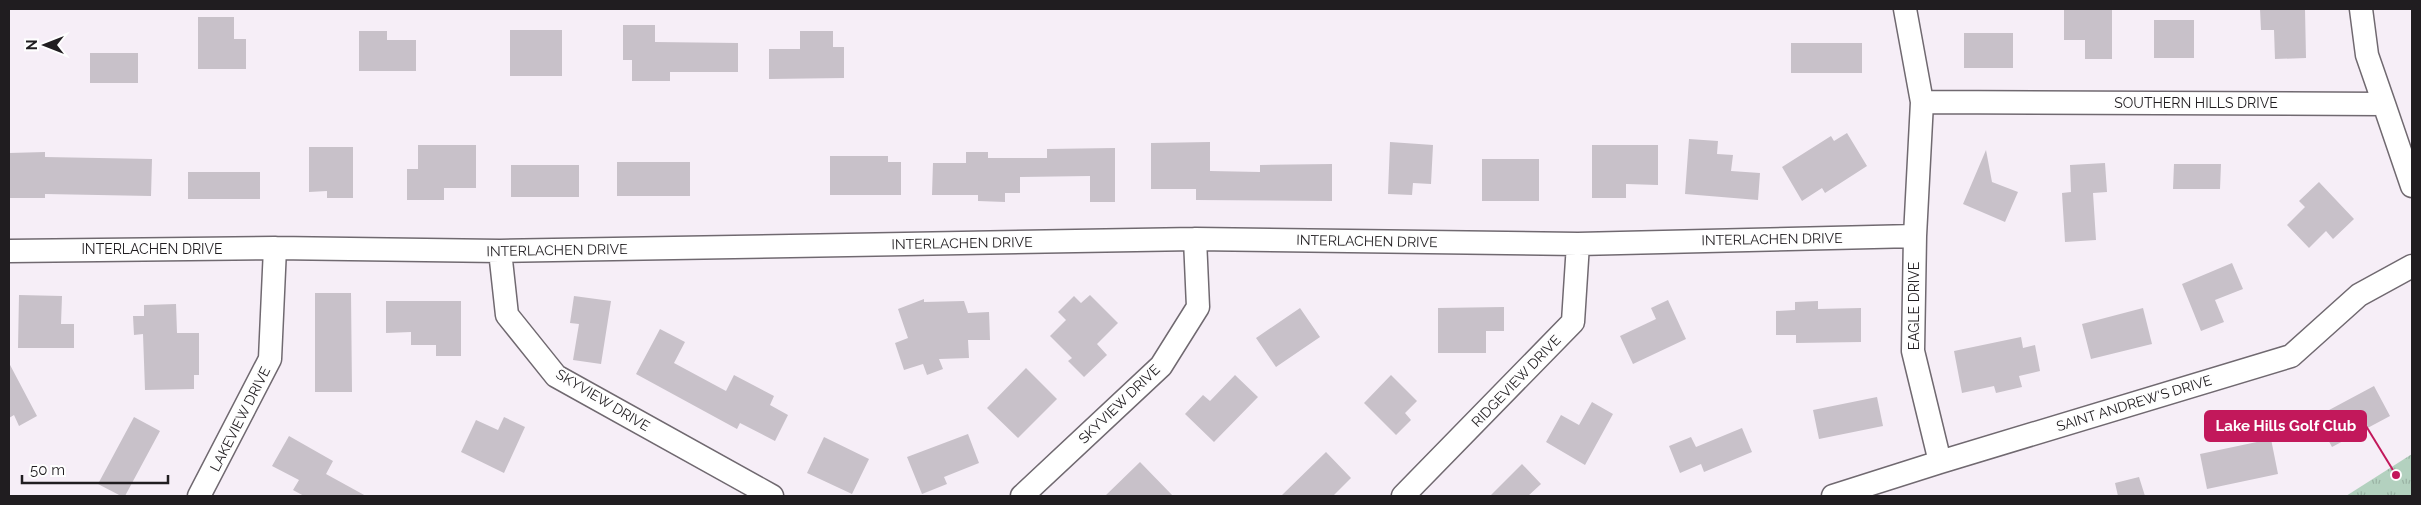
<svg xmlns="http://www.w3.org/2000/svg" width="2421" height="505" font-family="Raleway,sans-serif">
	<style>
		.grass { fill: url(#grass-tufts) }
		.building { fill: #c8c1c9 }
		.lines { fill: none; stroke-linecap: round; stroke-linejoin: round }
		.street-casing { stroke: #706970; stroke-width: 25 }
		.street { stroke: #fff; stroke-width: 22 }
		.labels { text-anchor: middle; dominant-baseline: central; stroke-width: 4; stroke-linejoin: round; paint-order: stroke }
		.street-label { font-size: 14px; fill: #201d20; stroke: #fefefe }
		.leader { fill: none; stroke: #c2185b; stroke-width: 2 }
		.callout-dot { fill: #c2185b; stroke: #fefefe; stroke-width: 2 }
		.callout { fill: #c2185b; stroke: #c2185b; stroke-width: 2 }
		.callout-label { font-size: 15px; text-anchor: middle; font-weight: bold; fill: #fff }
	</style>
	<defs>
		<pattern id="grass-tufts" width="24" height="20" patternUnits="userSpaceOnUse" patternTransform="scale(1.25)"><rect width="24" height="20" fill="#b3d1bf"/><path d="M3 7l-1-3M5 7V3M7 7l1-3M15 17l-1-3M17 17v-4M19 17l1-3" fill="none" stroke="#9ab3a4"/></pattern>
	</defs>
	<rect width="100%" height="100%" fill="#f6eef7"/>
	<path class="grass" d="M2412,454V496H2346Z"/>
	<path class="building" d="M2064,9H2112V59H2085V40H2064Z
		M2260,9H2305L2306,58L2275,59L2274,30H2261Z
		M198,17H234V39H246V69H198Z
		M2154,20H2194V58H2154Z
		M623,25H655V42L738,43V72H670V81H632V60H623Z
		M510,30H562V76H510Z
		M359,31H387V40H416V71H359Z
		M800,31H833V47H844V78L769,79V49H800Z
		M1964,33H2013V68H1964Z
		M1791,43H1862V73H1791Z
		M90,53H138V83H90Z
		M1847,133L1867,166L1825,193L1822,188L1802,201L1782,167L1831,136L1834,141Z
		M1689,139L1718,141L1717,154L1733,155L1731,171L1760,173L1758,200L1685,194Z
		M1210,142V171L1260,172V165L1332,164V201L1196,200V189H1151V143Z
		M1390,142L1433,145L1431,184L1413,183L1412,195L1388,194Z
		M418,145H476V188H444V200H407V169H418Z
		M1592,145H1658V185L1626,184V198H1592Z
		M309,147H353V198H327V191L309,192Z
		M1115,148V202H1090V176L1020,177V193H1005V202L978,201V195H932L933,163H966V152H988V158H1047V149Z
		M1986,150L1992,182L2018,192L2005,222L1963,204Z
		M45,152V157L152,159L151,196L45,194V198H9V153Z
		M830,156H888V162H901V195H830Z
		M1482,159H1539V201H1482Z
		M617,162H690V196H617Z
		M2105,163L2107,192L2093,193L2096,240L2065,242L2062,193L2071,192L2070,165Z
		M2174,164H2221L2220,189H2173Z
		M511,165H579V197H511Z
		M188,172H260V199H188Z
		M2319,182L2354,219L2333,239L2326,231L2309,248L2287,225L2305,207L2299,201Z
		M2232,263L2243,289L2215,300L2224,322L2201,331L2182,284Z
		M315,293H351L352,392H315Z
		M19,295L62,296L61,324H74V348H18Z
		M1090,295L1118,323L1097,344L1107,355L1084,377L1068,361L1072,358L1050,336L1066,320L1058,312L1074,296L1081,303Z
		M574,296L611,301L601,364L573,360L579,324L570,323Z
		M924,299V302L964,301L968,313L989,312L990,340H968L969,358L939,359L943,369L927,375L923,364L904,370L895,343L908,338L898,309Z
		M1668,300L1686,339L1633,364L1620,336L1656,319L1651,308Z
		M386,301H461V356H436V345H411V332L386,333Z
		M1818,301V309L1861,308V342L1796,343V335H1776V311L1795,310V302Z
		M176,304L177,333H199V375H194V389L145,390L143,334L134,335L133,316H144V305Z
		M1504,307V331H1486V353H1438V308Z
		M1300,308L1320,337L1276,367L1256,338Z
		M2143,308L2152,344L2091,359L2082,324Z
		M660,329L685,342L674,363L726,391L734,375L774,396L770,405L788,415L775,441L740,423L737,429L636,374Z
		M2021,337L2023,348L2035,345L2040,371L2019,376L2022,387L1996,393L1994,386L1962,393L1954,351Z
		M9,363L37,416L19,426L14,415L9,418Z
		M1026,368L1057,399L1018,438L987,408Z
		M1235,375L1258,397L1214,442L1185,414L1203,395L1210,401Z
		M1391,375L1417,401L1405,413L1411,420L1396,435L1364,403Z
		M2374,386L2390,416L2332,447L2316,417Z
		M1877,397L1883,426L1819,439L1813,410Z
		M1592,402L1613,414L1585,465L1546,442L1561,415L1579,425Z
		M134,417L160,431L125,496H121L98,484Z
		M504,417L525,427L504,473L461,452L476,420L498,430Z
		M1742,428L1752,452L1704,472L1701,464L1680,473L1669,446L1691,437L1696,447Z
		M968,434L979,463L944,477L947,484L922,494L907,457Z
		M289,436L333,461L326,474L366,496H304L293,490L299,480L272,466Z
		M824,437L869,459L852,494L807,473Z
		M2271,439L2278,474L2207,489L2200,454Z
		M1326,452L1351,478L1333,496H1281Z
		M1140,462L1173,496H1105Z
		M1522,464L1541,484L1528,496H1490Z
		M2139,477L2145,496H2118L2115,483Z"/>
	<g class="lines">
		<defs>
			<path id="street" d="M1905,9L1922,102L1915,236L1913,351L1940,462
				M2361,9L2367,55L2384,104
				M1922,102L2384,104L2412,186
				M9,251L275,248L500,251L1195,239L1578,244L1915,236
				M500,251L507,315L556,376L772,496
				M199,496L270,359L275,248
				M1022,496L1161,366L1198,307L1195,239
				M1403,496L1573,322L1578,244
				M1833,496L1940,462L2291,356L2359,295L2412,266"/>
		</defs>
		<use href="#street" class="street-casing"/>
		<use href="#street" class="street"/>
	</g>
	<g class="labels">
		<g class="street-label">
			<text x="2196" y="103">SOUTHERN HILLS DRIVE</text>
			<text transform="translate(1772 239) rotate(-1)">INTERLACHEN DRIVE</text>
			<text transform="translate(1367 241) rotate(1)">INTERLACHEN DRIVE</text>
			<text transform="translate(962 243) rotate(-1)">INTERLACHEN DRIVE</text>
			<text x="152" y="249">INTERLACHEN DRIVE</text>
			<text transform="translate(557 250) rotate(-1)">INTERLACHEN DRIVE</text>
			<text transform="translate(1914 306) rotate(-90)">EAGLE DRIVE</text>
			<text transform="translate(1516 381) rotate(-46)">RIDGEVIEW DRIVE</text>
			<text transform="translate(603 400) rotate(31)">SKYVIEW DRIVE</text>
			<text transform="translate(2134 403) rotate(-17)">SAINT ANDREW'S DRIVE</text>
			<text transform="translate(1119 404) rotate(-44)">SKYVIEW DRIVE</text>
			<text transform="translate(240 419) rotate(-63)">LAKEVIEW DRIVE</text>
		</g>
	</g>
	<path class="leader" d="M2396 475L2366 426"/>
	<circle class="callout-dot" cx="2396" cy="475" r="5"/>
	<rect class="callout" x="2205" y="411" width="161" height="30" rx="5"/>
	<g class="callout-label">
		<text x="2286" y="431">Lake Hills Golf Club</text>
	</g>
	<rect width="2421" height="505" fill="none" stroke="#201d20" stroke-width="20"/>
	<g transform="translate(45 45) rotate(270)" stroke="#fefefe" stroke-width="4" paint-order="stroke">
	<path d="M0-4L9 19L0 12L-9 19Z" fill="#201d20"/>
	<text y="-8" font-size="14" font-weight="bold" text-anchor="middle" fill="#201d20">N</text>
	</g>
	<path d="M22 475v8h146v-8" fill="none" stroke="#201d20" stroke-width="2.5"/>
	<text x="30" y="475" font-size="15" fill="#201d20" stroke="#fefefe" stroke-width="4" paint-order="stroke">50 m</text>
</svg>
